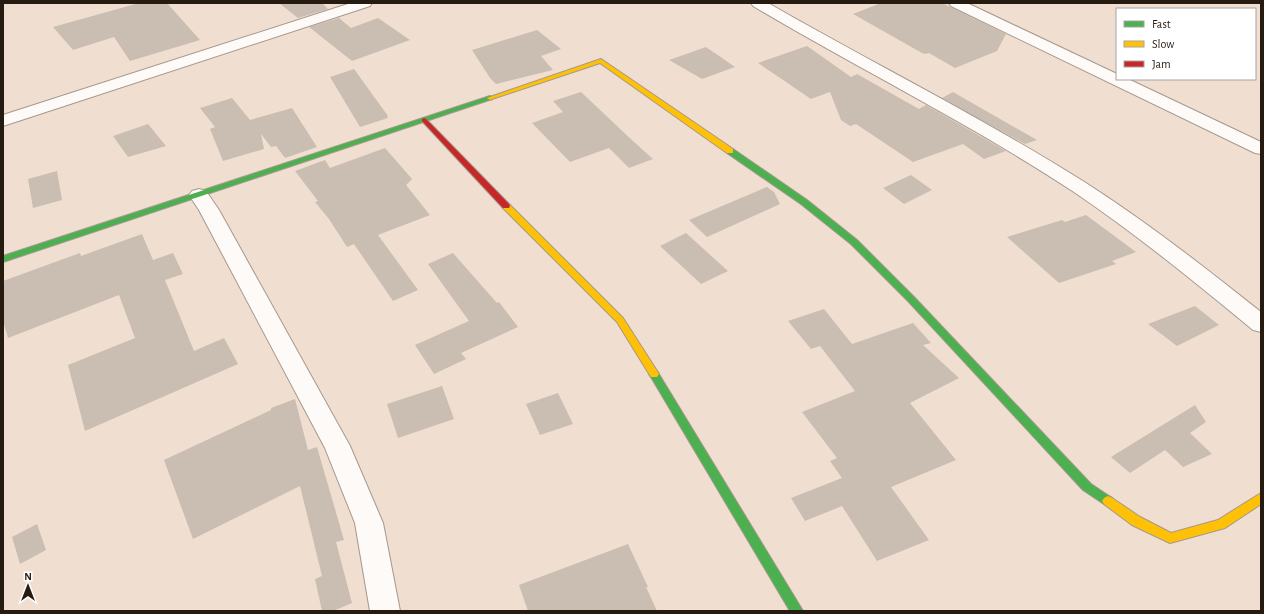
<svg xmlns="http://www.w3.org/2000/svg" width="1264" height="614" font-family="'Alegreya Sans',sans-serif">
	<style>
		.building { fill: #cabdb2 }
		.lines { fill: none; stroke-linecap: round; stroke-linejoin: round }
		.street-casing { stroke: #a5988d; stroke-width: 2 }
		.fast-casing { stroke: #a5988d; stroke-width: 2 }
		.slow-casing { stroke: #a5988d; stroke-width: 2 }
		.jam-casing { stroke: #a5988d; stroke-width: 2 }
		.street { fill: #fdfaf8; fill-rule: evenodd }
		.fast { fill: #4caf50; fill-rule: evenodd }
		.slow { fill: #ffc107; fill-rule: evenodd }
		.jam { fill: #c62828; fill-rule: evenodd }
	</style>
	<rect width="100%" height="100%" fill="#f0dfd0"/>
	<path class="building" d="M139,3H167L200,40L130,61L114,37L73,50L53,27Z
		M279,3H322L328,9L298,18Z
		M881,3H942L1006,34L997,51L955,68L929,53L925,54L922,53L853,14Z
		M339,18L351,28L378,18L410,40L352,61L309,27Z
		M537,30L561,49L541,56L553,70L496,84L490,78L472,50Z
		M807,46L851,77L857,74L919,109L926,105L1006,151L984,159L963,144L913,162L856,124L850,126L841,120L830,92L811,99L758,63Z
		M706,47L735,67L702,79L669,60Z
		M354,69L388,116L387,117L388,118L360,127L330,77Z
		M581,92L634,142L653,159L629,168L609,148L570,162L532,123L563,112L553,101Z
		M953,92L1037,140L1025,144L942,98Z
		M232,98L250,120L292,108L317,147L285,158L276,146L271,147L261,134L264,149L223,161L210,129L215,127L200,108Z
		M148,124L166,146L128,157L113,136Z
		M385,148L412,179L406,185L430,215L378,235L418,290L393,301L354,244L347,247L329,219L315,202L318,201L295,171L325,160L330,168Z
		M57,171L62,200L33,208L28,179Z
		M911,175L932,190L904,204L883,188Z
		M767,187L774,192L780,204L707,237L689,220Z
		M1086,215L1136,252L1112,261L1116,264L1059,283L1007,237L1062,220L1065,222Z
		M686,233L728,271L701,284L660,246Z
		M142,234L153,260L173,253L183,274L165,280L194,351L224,338L238,364L85,431L68,365L135,338L119,295L8,338L3,321V281L80,253L81,256Z
		M453,253L497,303L499,302L518,327L461,353L466,359L434,374L415,345L469,321L428,264Z
		M1195,306L1219,325L1177,346L1148,324Z
		M824,309L852,344L913,323L931,343L923,345L959,378L910,403L956,460L891,487L929,540L877,561L842,506L805,521L791,498L842,478L830,461L837,458L802,412L855,391L820,346L811,349L788,321Z
		M442,386L454,419L398,438L387,404Z
		M558,393L573,424L540,435L526,404Z
		M295,399L308,450L317,447L344,540L336,542L352,603L333,611H322L315,579L322,576L300,486L193,539L164,460L271,410V408Z
		M1195,405L1206,422L1190,433L1212,454L1183,467L1165,450L1130,473L1111,457Z
		M37,524L46,550L20,564L12,537Z
		M628,544L648,587H646L657,611H528L519,585Z"/>
	<g class="lines">
		<defs>
			<path id="street" d="M351,3H372L370,6L3,126V115Z
				M751,3H768C874,64 983,118 1086,183C1147,222 1204,267 1261,312V332L1253,330C1195,282 1136,234 1074,192C971,124 859,69 753,6Z
				M949,3H967L1117,74V79H1128L1261,142V154L1255,153L951,6Z
				M199,189L206,191L219,210L350,446L383,523L400,611H370L355,523L325,448L199,210L189,195L192,191Z"/>
			<path id="fast" d="M490,96L493,98L492,99L3,262V256Z
				M727,149H733L807,200L857,240L914,297L1091,484L1112,498L1114,501L1112,504L1108,506L1104,504L1083,490L908,301L851,244L801,204L727,153Z
				M654,370L657,371L803,611H790L651,377L649,374L651,371Z"/>
			<path id="slow" d="M601,59L733,149V153H727L600,63L492,99L490,100L487,98Z
				M506,203L509,204L623,318L657,371L659,374L657,377H651L617,322L503,208L502,206Z
				M1261,493V504L1225,528L1170,543L1132,525L1104,504L1102,501L1104,498L1108,496L1112,498L1140,517L1171,533L1218,520Z"/>
			<path id="jam" d="M424,118L426,119L509,204L510,206L509,208H503L422,121V119Z"/>
		</defs>
		<use href="#street" class="street-casing"/>
		<use href="#fast" class="fast-casing"/>
		<use href="#slow" class="slow-casing"/>
		<use href="#jam" class="jam-casing"/>
		<use href="#street" class="street"/>
		<use href="#fast" class="fast"/>
		<use href="#slow" class="slow"/>
		<use href="#jam" class="jam"/>
	</g>
	<rect width="1264" height="614" fill="none" stroke="#261b11" stroke-width="8"/>
	<rect x="1116" y="8" width="140" height="72" fill="#ffffff" stroke="#a8a4a0"/>
	<rect x="1124" y="21" width="20" height="6" fill="#4caf50" stroke="#a8a4a0"/>
	<text x="1152" y="28" font-size="12" fill="#261b11">Fast</text>
	<rect x="1124" y="41" width="20" height="6" fill="#ffc107" stroke="#a8a4a0"/>
	<text x="1152" y="48" font-size="12" fill="#261b11">Slow</text>
	<rect x="1124" y="61" width="20" height="6" fill="#c62828" stroke="#a8a4a0"/>
	<text x="1152" y="68" font-size="12" fill="#261b11">Jam</text>
	<g transform="translate(28 586)" stroke="#ffffff" stroke-width="3" paint-order="stroke">
	<path d="M0-3L7 15L0 10L-7 15Z" fill="#261b11"/>
	<text y="-6" font-size="11" font-weight="bold" text-anchor="middle" fill="#261b11">N</text>
	</g>
</svg>
